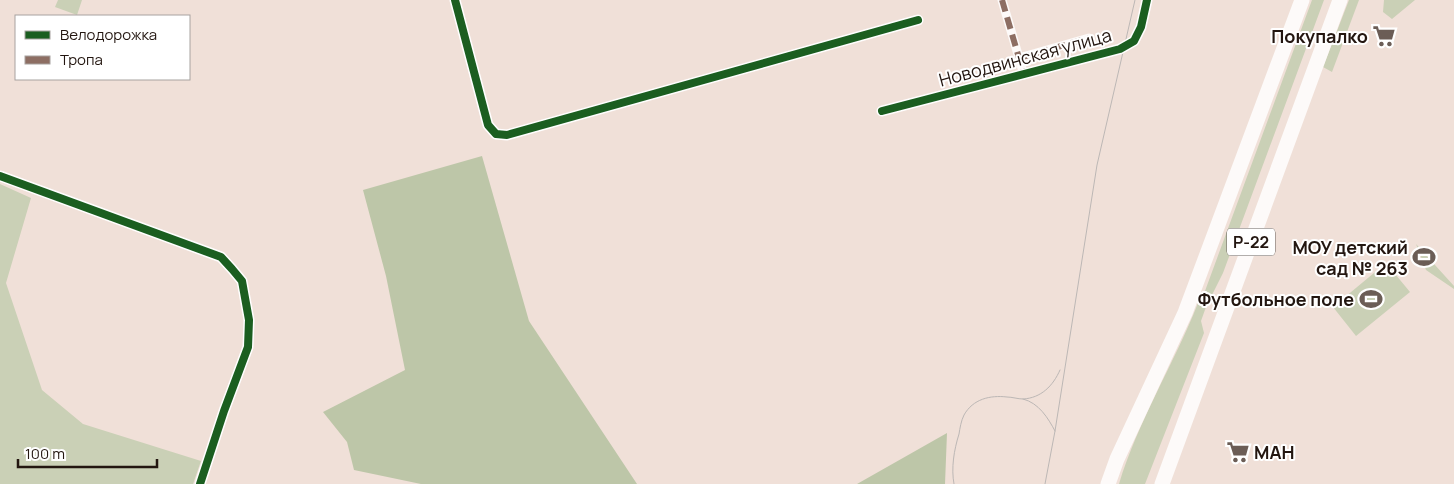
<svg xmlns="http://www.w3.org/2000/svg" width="1454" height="484" font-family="Manrope,sans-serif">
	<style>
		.green { fill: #cad0b6 }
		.forest { fill: #bdc6a8 }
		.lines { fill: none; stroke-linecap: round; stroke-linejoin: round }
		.minor { stroke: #fdfaf9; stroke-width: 9 }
		.trunk { stroke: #fdfaf9; stroke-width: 15 }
		.tram { stroke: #bcb7b5; stroke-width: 1 }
		.quiet { stroke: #8d6e63; stroke-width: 6; stroke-dasharray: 12 6; stroke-linecap: butt }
		.cycleway-casing { stroke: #fff; stroke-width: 11 }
		.cycleway { stroke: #1b5e20; stroke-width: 8 }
		.labels { text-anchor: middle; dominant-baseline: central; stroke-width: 4; stroke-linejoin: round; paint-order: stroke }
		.shield { fill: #fff; stroke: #655c58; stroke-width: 1 }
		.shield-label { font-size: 16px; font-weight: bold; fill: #231610 }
		.poi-label { font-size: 18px; font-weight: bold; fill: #231610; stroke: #fff; text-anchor: end }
		.street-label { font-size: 18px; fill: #231610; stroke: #fff }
	</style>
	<rect width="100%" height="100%" fill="#f0e0d8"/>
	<path class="green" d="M58,0H82L77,15L55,7Z
		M1312,0H1324L1223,273L1212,295L1205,291Z
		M1349,0H1359L1332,72L1323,67Z
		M1384,0H1415L1392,19L1383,12Z
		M0,184L31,198L6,283L42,390L83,424L201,461L193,484H0Z
		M1416,244L1454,286V289L1426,270Z
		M1386,263L1410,292L1356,336L1333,307Z
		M1198,303L1206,307L1201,321L1204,333L1145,484H1119C1138,421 1174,364 1198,303Z"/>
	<path class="forest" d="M482,156L529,321L637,484H421L354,470L347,442L323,412L405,370L386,276L363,190Z
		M947,433L945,484H857Z"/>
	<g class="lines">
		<path class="minor" d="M455,0L488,125L496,134L507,135L918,20
			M1002,0L1024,75
			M1019,58L1089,38
			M882,111L1120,49L1134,41L1141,27L1147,0
			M0,176L221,257L232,269L242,281L249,320L248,347L224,411L200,484"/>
		<path class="trunk" d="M1108,484L1117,459L1185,313L1302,0
			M1162,484L1340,0"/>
		<path class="tram" d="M1023,399C1039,403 1048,418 1055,431
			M954,484C951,468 954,450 959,434C960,428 961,421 964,415C973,399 990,395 1007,397C1012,397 1018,399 1023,399C1041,398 1053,386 1060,370
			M1045,484L1055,431L1097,165L1135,0"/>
		<path class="quiet" d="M1002,0L1024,75
			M1019,58L1089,38"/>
		<defs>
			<path id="cycleway" d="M455,0L488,125L496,134L507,135L918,20
				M882,111L1120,49L1134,41L1141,27L1147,0
				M0,176L221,257L232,269L242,281L249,320L248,347L224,411L200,484"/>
		</defs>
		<use href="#cycleway" class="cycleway-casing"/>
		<use href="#cycleway" class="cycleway"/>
	</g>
	<defs>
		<symbol id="supermarket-bare" viewBox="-9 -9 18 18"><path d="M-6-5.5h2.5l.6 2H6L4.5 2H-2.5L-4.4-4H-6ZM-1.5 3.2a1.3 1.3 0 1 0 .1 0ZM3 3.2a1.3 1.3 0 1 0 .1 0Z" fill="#6b5d56" stroke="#fff" stroke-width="2.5" paint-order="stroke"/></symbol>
		<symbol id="stadium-bare" viewBox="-9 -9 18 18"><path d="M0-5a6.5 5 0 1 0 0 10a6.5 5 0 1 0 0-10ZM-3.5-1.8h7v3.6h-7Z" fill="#6b5d56" stroke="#fff" stroke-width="2.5" paint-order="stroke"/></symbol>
	</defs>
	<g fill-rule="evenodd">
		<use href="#supermarket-bare" x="1368" y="20" width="32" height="32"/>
		<use href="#stadium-bare" x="1408" y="241" width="32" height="32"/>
		<use href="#stadium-bare" x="1355" y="283" width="32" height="32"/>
		<use href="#supermarket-bare" x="1222" y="436" width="32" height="32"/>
	</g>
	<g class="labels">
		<rect class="shield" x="1227" y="228.5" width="48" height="27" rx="4"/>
		<g class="shield-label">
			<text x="1251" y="242">Р-22</text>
		</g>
		<g class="poi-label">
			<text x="1368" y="36">Покупалко</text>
			<text x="1408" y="247">МОУ детский<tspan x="1408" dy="21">сад № 263</tspan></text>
			<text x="1354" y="299">Футбольное поле</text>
			<text x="1254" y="452" text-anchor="start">МАН</text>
		</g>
		<g class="street-label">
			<text transform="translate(1025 57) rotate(-15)">Новодвинская улица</text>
		</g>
	</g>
	<rect x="15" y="15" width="175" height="65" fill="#ffffff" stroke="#a7a29f"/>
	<rect x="25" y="31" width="25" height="8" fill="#1b5e20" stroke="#a7a29f"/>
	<text x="60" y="40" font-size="15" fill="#231610">Велодорожка</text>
	<rect x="25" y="56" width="25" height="8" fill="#8d6e63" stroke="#a7a29f"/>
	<text x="60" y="65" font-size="15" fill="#231610">Тропа</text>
	<path d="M18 459v8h139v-8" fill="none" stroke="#231610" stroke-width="2.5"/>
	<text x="25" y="459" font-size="15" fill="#231610" stroke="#ffffff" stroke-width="4" paint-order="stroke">100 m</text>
</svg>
